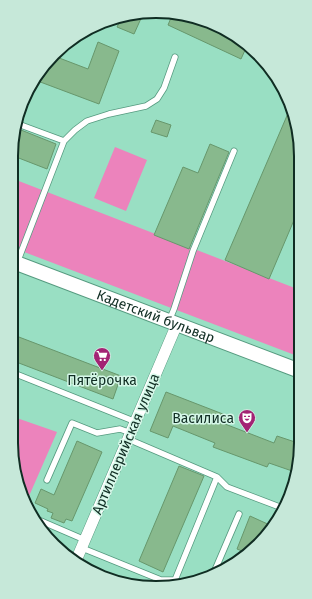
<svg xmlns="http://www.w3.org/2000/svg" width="312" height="599" font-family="'Fira Sans',sans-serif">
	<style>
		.green { fill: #ec83bc }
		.building { fill: #88b98d; stroke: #67976c }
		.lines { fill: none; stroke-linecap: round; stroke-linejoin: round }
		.service-casing { stroke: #559a7f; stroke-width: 7 }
		.minor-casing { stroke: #559a7f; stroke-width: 12 }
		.tertiary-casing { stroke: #559a7f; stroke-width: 16 }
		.service { stroke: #fff; stroke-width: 5.5 }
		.minor { stroke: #fff; stroke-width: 11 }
		.tertiary { stroke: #fff; stroke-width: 14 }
		.labels { text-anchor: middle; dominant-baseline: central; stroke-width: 3; stroke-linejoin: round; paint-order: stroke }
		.street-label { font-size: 14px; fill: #102d23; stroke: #d6f8e9 }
		.poi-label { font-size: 14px; fill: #102d23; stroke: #d6f8e9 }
		.rim { fill: none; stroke: #102d23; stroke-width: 2 }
	</style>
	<rect width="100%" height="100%" fill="#99dfc3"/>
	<path class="green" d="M115,147L147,160L126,211L94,198Z
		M11,178L300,290V357L11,247Z
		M11,416L57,432L26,503L19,490L11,443Z"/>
	<path class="building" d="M173,13L216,25L223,28L246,48L241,59L168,25Z
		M143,14L134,34L117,27L122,17Z
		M98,42L119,51L99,104L35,80L54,56L88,69Z
		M289,111L300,137V206L269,279L225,260Z
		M156,120L171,125L167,137L151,132Z
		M16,128L56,144L47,169L11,155V147Z
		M210,144L229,152L189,249L154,235L183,167L198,173Z
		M11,334L121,376L113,399L11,360Z
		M166,392L228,416L225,424L274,443L277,436L301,444V452L295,472L269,463L267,467L213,447L215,443L173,426L168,438L150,431Z
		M77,441L102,452L72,521L66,519L64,523L51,518L53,513L47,511L48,509L35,503L41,489L54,495Z
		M179,466L204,476L163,572L139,561Z
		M250,516L272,526L252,552L249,554L237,549Z"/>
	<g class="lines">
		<defs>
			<path id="service" d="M18,124L64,141
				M17,263L64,141L75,130L87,121L109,114L146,106L157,99L164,88L175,57
				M169,321L174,309L193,251L234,151
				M11,372L136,422
				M128,439L217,477L227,487L285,509
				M47,480L72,423L97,433L120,429L131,433
				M34,518L85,540
				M82,548L161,580
				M212,577L239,514
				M157,587L161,580H175L217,477"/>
			<path id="minor" d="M75,563L177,324"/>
			<g id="tertiary">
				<path id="s1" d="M11,261L300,371"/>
			</g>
		</defs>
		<use href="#service" class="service-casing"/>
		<use href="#minor" class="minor-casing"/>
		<use href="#tertiary" class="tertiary-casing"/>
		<use href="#service" class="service"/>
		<use href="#minor" class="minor"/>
		<use href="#tertiary" class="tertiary"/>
	</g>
	<defs>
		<symbol id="supermarket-pin" viewBox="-11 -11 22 30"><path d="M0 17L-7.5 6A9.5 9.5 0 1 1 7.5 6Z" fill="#a32374" stroke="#d6f8e9"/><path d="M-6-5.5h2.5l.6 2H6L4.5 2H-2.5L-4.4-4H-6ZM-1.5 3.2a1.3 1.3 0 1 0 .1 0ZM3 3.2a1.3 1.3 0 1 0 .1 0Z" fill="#fff"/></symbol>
		<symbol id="theatre-pin" viewBox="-11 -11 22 30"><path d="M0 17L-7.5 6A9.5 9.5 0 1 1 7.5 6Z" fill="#a32374" stroke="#d6f8e9"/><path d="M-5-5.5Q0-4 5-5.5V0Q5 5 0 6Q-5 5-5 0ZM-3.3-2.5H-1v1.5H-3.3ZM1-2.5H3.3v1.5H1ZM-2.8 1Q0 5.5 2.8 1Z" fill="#fff"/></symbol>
	</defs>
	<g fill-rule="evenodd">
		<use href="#supermarket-pin" x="92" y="346" width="20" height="27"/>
		<use href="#theatre-pin" x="237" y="408" width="20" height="27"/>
	</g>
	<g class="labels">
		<g class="street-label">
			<text stroke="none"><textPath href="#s1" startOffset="155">Кадетский бульвар</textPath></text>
			<text transform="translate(126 444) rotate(-67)">Артиллерийская улица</text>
		</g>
		<g class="poi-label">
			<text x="102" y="380">Пятёрочка</text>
			<text x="234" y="418" text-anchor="end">Василиса</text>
		</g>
	</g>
	<path d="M0 0H312V599H0ZM156 18H156A138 138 0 0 1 294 156V443A138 138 0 0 1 156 581H156A138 138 0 0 1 18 443V156A138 138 0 0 1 156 18Z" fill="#c6e8d9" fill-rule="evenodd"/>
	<path class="rim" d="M156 18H156A138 138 0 0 1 294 156V443A138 138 0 0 1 156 581H156A138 138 0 0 1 18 443V156A138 138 0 0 1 156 18Z"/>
</svg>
